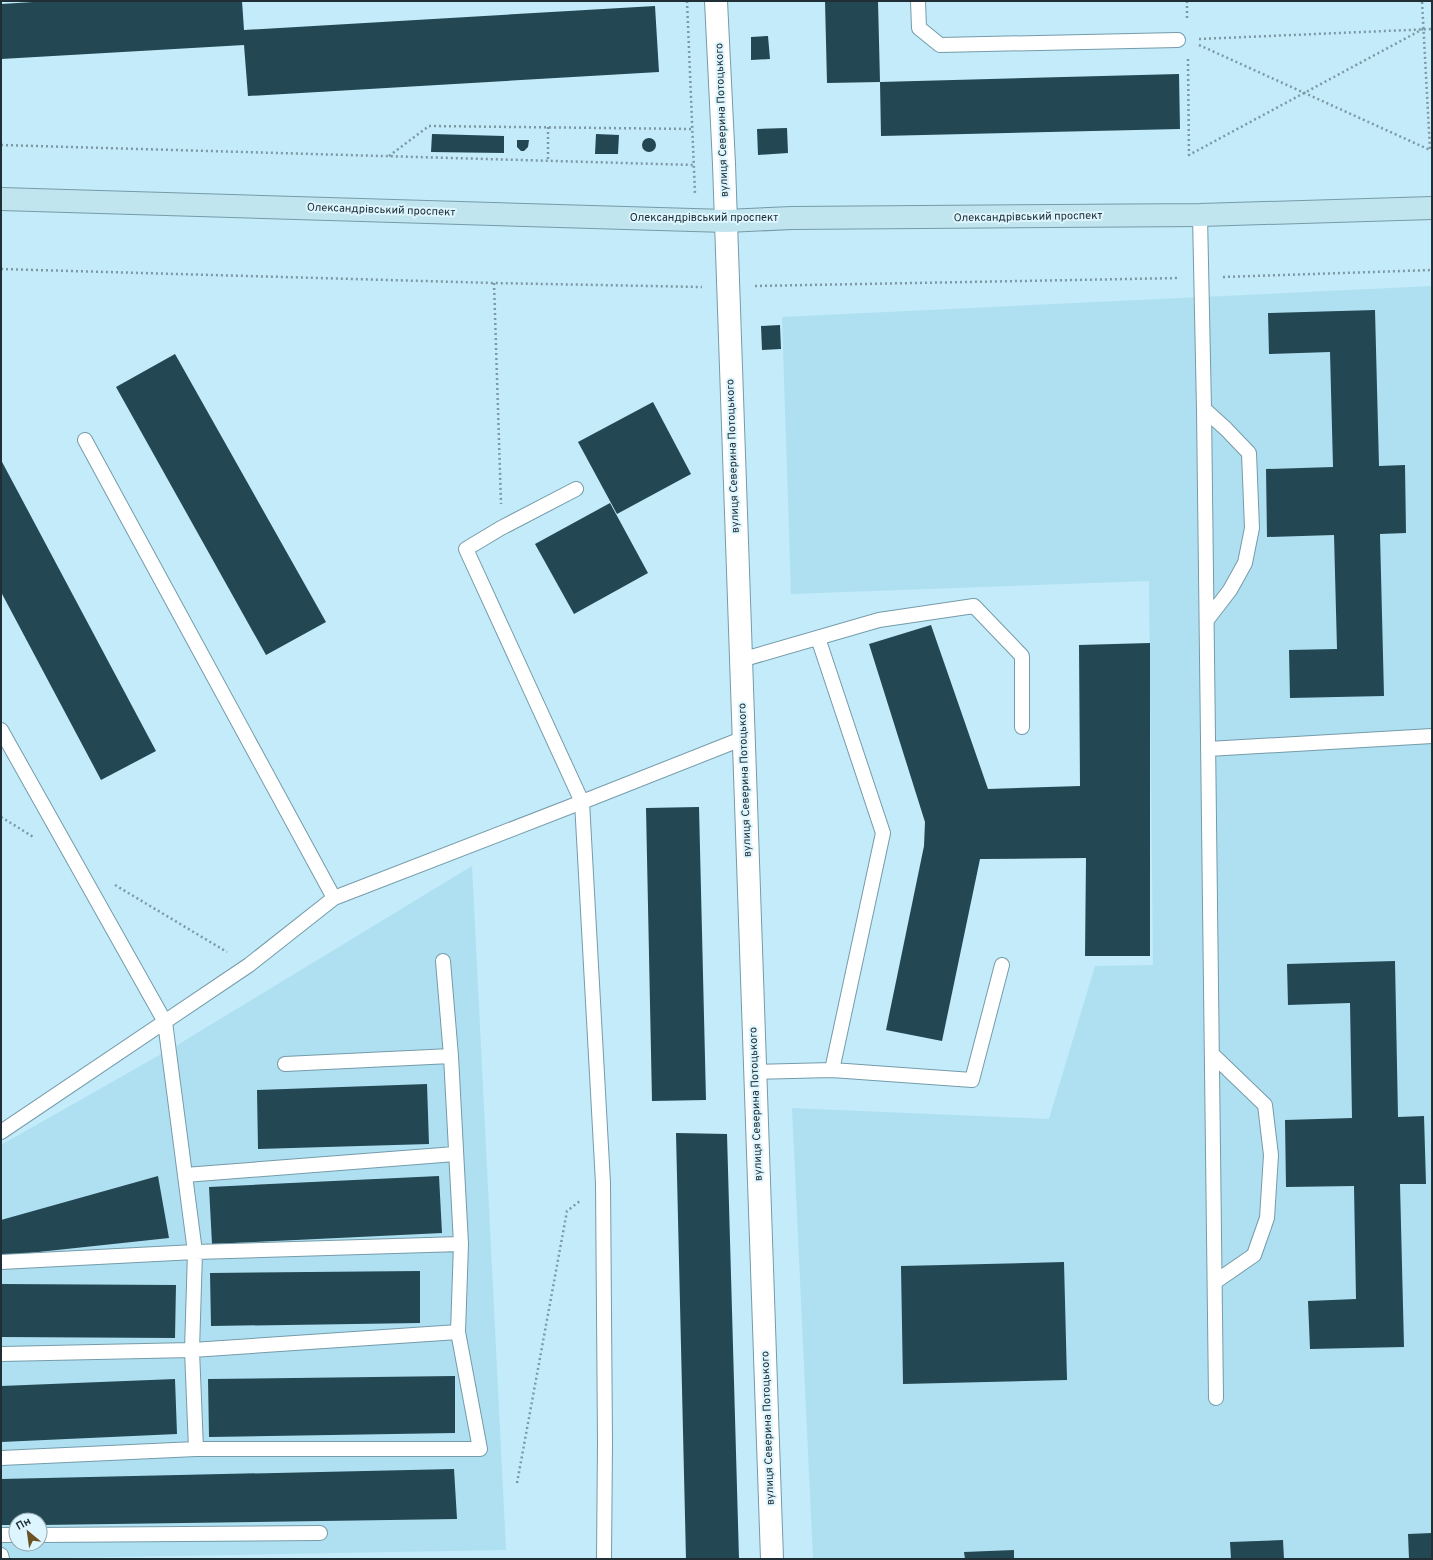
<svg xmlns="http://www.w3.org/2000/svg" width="1433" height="1560" font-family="Overpass,sans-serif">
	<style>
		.built { fill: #afe0f1; fill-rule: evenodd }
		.building { fill: #234753 }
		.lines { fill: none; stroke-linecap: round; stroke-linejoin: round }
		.service-casing { stroke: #759ba9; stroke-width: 16 }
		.tertiary-casing { stroke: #759ba9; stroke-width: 24 }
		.secondary-casing { stroke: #759ba9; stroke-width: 24 }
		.path { stroke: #7c99a4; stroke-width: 2.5; stroke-dasharray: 2 3; stroke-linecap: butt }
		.service { stroke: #fff; stroke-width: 14 }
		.tertiary { stroke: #fff; stroke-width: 22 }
		.secondary { stroke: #c1e5ef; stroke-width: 22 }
		.labels { text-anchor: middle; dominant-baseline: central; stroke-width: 4; stroke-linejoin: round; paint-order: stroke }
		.street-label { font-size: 11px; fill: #202f35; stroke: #ddf5fe }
	</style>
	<rect width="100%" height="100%" fill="#c3ebfa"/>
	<path class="built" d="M1432,286V1559H813L792,1108L1049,1119L1095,966L1153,965L1149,581L791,594L782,317Z
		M472,866L506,1550L1,1559V1145L179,1044ZM16,1520H40V1544H16Z"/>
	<path class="building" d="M49,1H242L244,30L655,6L659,72L248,96L244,45L1,59V4Z
		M825,1H878L880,82L1179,74L1180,129L881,136L880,82L827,83Z
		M768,36L770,59L751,60V37Z
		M787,128L788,153L758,155L757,129Z
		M432,134L504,136V153L431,152Z
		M596,134L619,135L618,154H595Z
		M642 145a7 7 0 1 1 14 0a7 7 0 1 1-14 0Z
		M517,140H529L528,147L524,151H521L517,147Z
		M1375,310L1379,466L1405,465L1406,533L1380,534L1384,696L1290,698L1289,650L1337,649L1334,535L1267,537L1266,469L1333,467L1330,352L1269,354L1268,313Z
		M780,325L781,349L762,350L761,326Z
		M175,354L326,622L266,655L116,387Z
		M653,402L691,474L617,514L578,442Z
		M1,460L156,751L101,780L1,592Z
		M610,503L648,573L574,614L535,544Z
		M931,625L988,789L1080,786L1079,645L1150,643V956H1085L1086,858L980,859L942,1041L886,1030L924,846L925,822L869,644Z
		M699,807L706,1100L652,1101L646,808Z
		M1395,961L1398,1117L1424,1116L1426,1184H1400L1404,1347L1310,1349L1308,1301L1356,1299L1354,1186L1286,1187L1285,1120L1352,1118L1350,1003L1288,1005L1287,964Z
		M427,1084L429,1144L258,1149L257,1090Z
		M676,1133L727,1134L739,1559H686Z
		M158,1176L169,1238L1,1256V1220Z
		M439,1176L442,1233L212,1244L209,1187Z
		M1064,1262L1067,1380L903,1384L901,1266Z
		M420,1271V1323L211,1326L210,1273Z
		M1,1284L176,1285L175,1338L1,1337Z
		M455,1376V1433L209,1437L208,1379Z
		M175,1379L177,1434L1,1442V1386Z
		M454,1469L457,1519L40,1525V1520H16V1525H1V1479Z
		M1432,1533V1559H1409L1408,1534Z
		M1283,1540L1284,1559H1231L1230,1542Z
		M1014,1550V1559H965L964,1552Z"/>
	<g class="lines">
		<defs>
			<path id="service" d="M918,1L919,28L940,45L1178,40
				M1200,215L1204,409L1216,1398
				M1204,409L1226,429L1249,453L1252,528L1245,563L1230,590L1207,620
				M85,440L334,898
				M576,489L501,528L466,549L582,802L603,1183L605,1442L604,1559
				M741,660L879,620L974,606L1022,656V727
				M1,730L165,1022L195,1252L192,1350L196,1449H480L458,1332L461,1244L195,1252L1,1262
				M1208,749L1432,736
				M443,961L451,1056L461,1244
				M1212,1054L1265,1105L1271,1155L1267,1218L1254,1255L1215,1282
				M285,1064L451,1056
				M832,1070L972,1080L1002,965
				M755,1072L832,1070L883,833L818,638
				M1,1132L249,965L334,898L582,802L744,738
				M185,1175L455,1154
				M1,1354L192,1350L458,1332
				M1,1458L196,1449
				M1,1535H16
				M40,1535L320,1533
				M1,1555L2,1559"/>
			<path id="tertiary" d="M716,1L724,164L772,1559"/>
			<path id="secondary" d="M1,199L726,221L792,218L1200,215L1432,208"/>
		</defs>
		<use href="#service" class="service-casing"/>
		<use href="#tertiary" class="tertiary-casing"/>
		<use href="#secondary" class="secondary-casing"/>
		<path class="path" d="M687,1L695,194
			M1187,1V20
			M1199,39L1432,29
			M1199,45L1430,150L1422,1
			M1188,59L1189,155L1423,29
			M548,127V160
			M1,145L694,165
			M389,156L429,126L692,129
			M1,269L494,283L702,287
			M1223,277L1432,270
			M494,283L501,504
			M755,286L1180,278
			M1,817L35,838
			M115,885L227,952
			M517,1483L567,1211L580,1201"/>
		<use href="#service" class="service"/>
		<use href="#tertiary" class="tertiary"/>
		<use href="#secondary" class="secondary"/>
	</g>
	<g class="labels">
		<g class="street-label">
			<text transform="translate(722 120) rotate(-92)">вулиця Северина Потоцького</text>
			<text transform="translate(381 210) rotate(2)">Олександрівський проспект</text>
			<text transform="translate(1028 217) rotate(-1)">Олександрівський проспект</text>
			<text x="704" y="218">Олександрівський проспект</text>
			<text transform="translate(733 456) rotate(-92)">вулиця Северина Потоцького</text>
			<text transform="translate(745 780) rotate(-92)">вулиця Северина Потоцького</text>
			<text transform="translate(756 1104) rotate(-92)">вулиця Северина Потоцького</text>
			<text transform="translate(768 1428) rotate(-92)">вулиця Северина Потоцького</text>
		</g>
	</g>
	<rect width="1433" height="1560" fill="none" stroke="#202f35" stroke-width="4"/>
	<g transform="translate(28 1532) rotate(331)"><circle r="19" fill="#ddf5fe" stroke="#91a6ae"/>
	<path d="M0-3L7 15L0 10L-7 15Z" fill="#6b5223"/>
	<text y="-6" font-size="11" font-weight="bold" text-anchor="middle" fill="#202f35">Пн</text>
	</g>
</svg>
